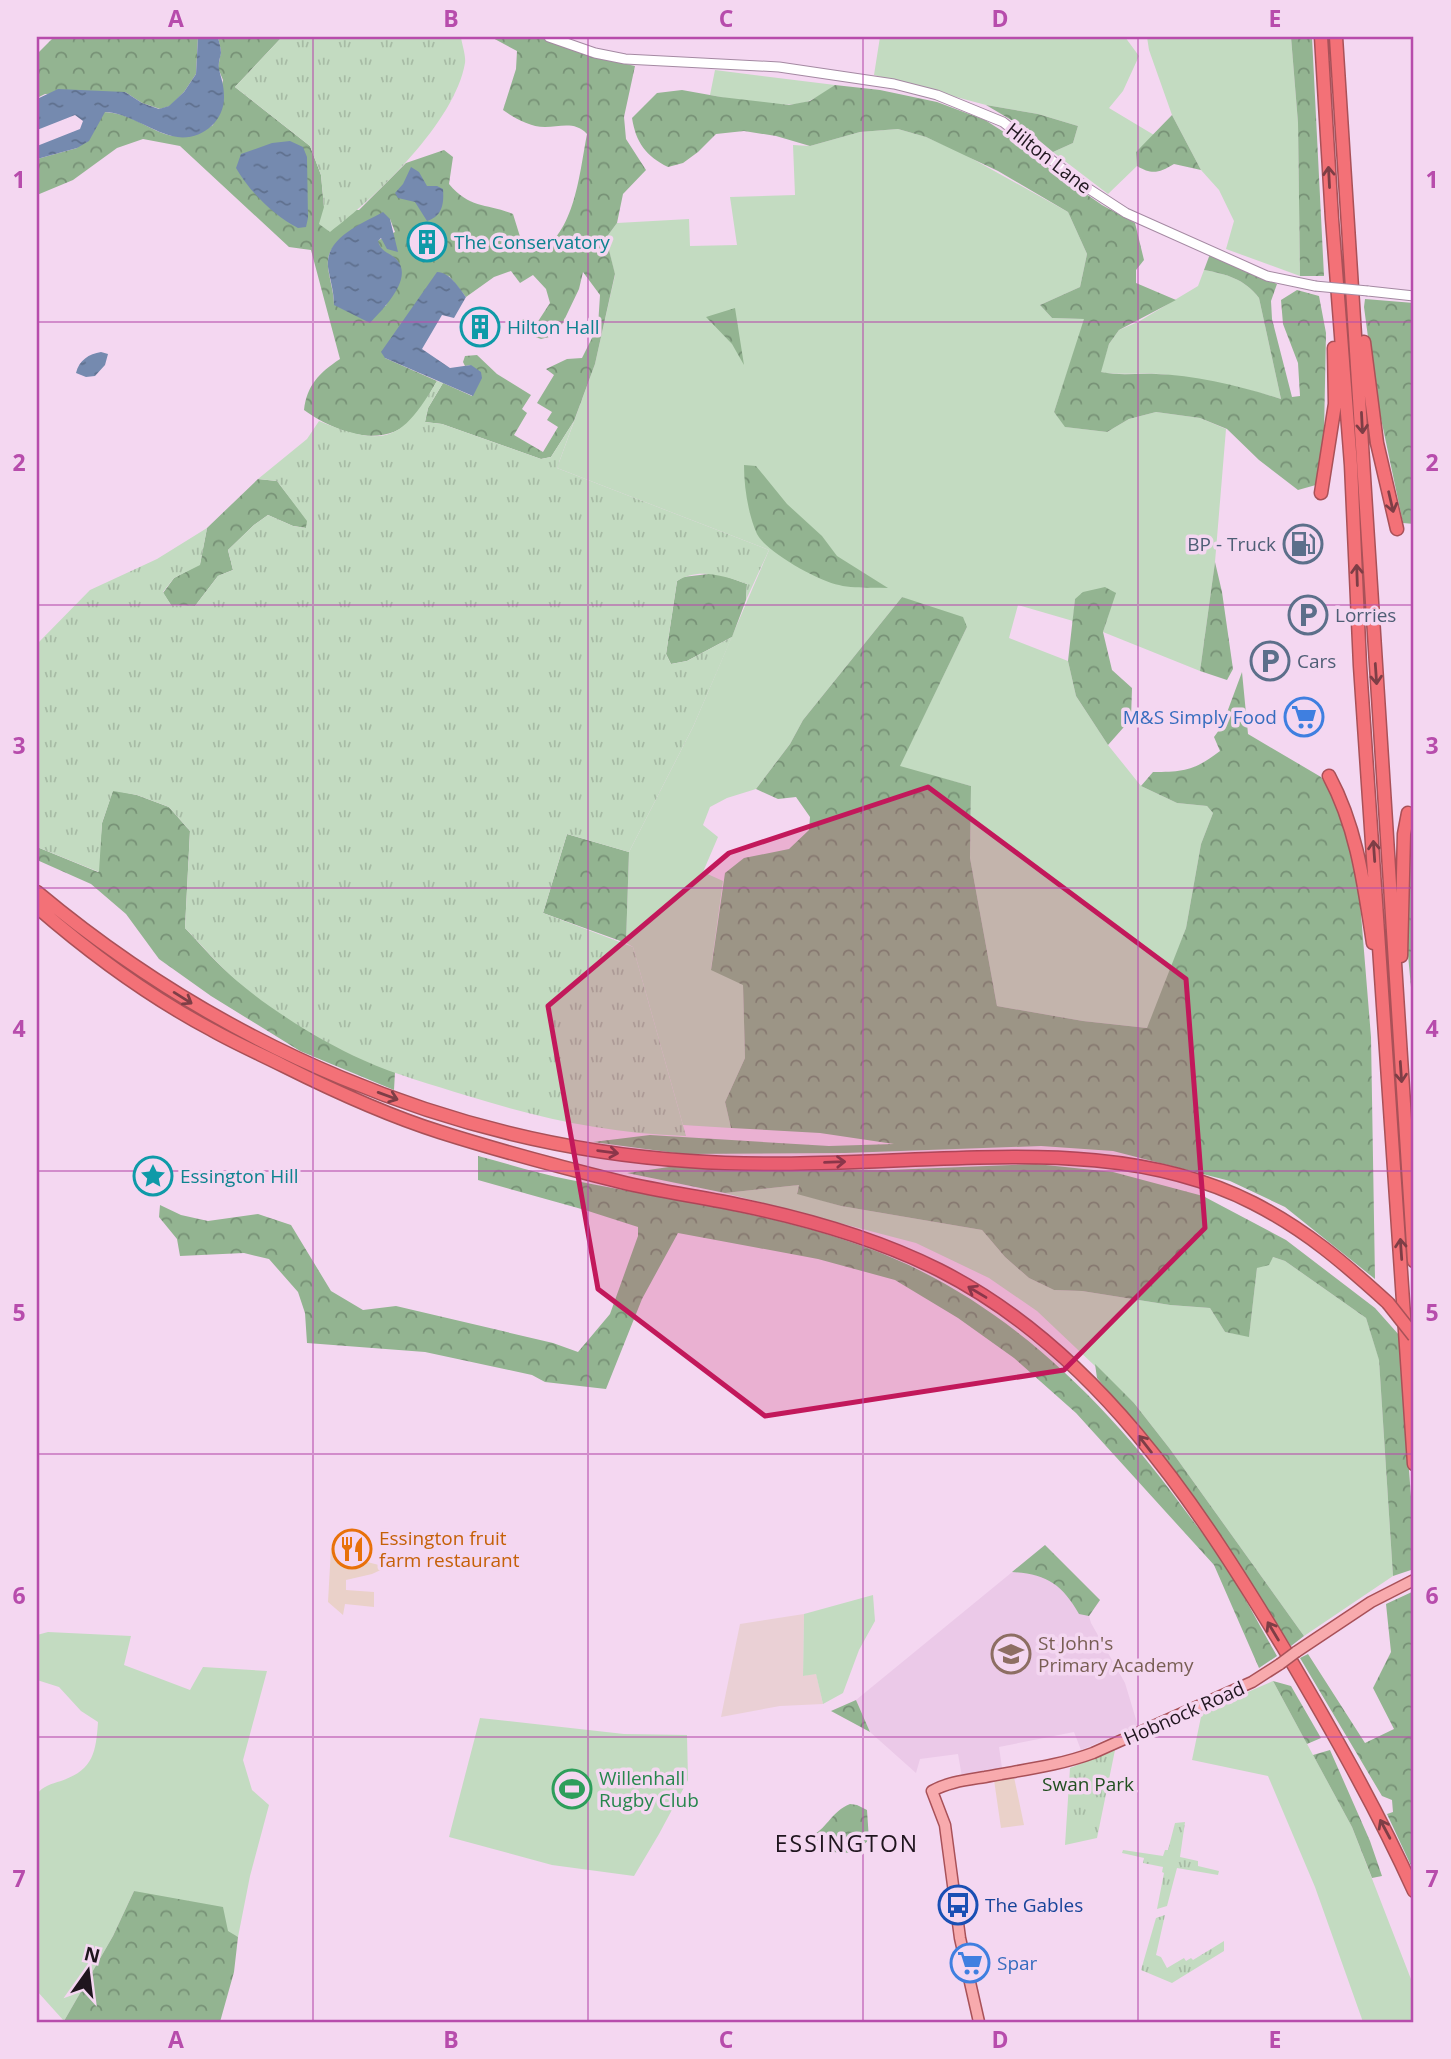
<svg xmlns="http://www.w3.org/2000/svg" width="1451" height="2059" font-family="'Open Sans',sans-serif">
	<style>
		.commercial { fill: #ead1c9 }
		.industrial { fill: #ead0d5 }
		.built { fill: #ebc9e8 }
		.green { fill: #c3dbc1 }
		.forest { fill: url(#forest-crowns); fill-rule: evenodd }
		.park { fill: url(#park-tufts) }
		.water { fill: url(#water-ripples) }
		.lines { fill: none; stroke-linecap: round; stroke-linejoin: round }
		.minor-casing { stroke: #a489a2; stroke-width: 11 }
		.major-casing { stroke: #a95158; stroke-width: 13 }
		.highway-casing { stroke: #a95158; stroke-width: 15 }
		.minor { stroke: #fff; stroke-width: 9 }
		.major { stroke: #f8aaad; stroke-width: 10 }
		.highway { stroke: #f37177; stroke-width: 12 }
		.minor-bridge-casing { stroke: #a489a2; stroke-width: 11; stroke-linecap: butt }
		.major-bridge-casing { stroke: #a95158; stroke-width: 13; stroke-linecap: butt }
		.highway-bridge-casing { stroke: #a95158; stroke-width: 15; stroke-linecap: butt }
		.minor-bridge { stroke: #fff; stroke-width: 9 }
		.major-bridge { stroke: #f8aaad; stroke-width: 10 }
		.highway-bridge { stroke: #f37177; stroke-width: 12 }
		.oneway { stroke: #7e3e46 }
		.marked { fill: #c2185b; fill-opacity: 0.2; stroke: #c2185b; stroke-width: 5; stroke-linejoin: round }
		.grid { fill: none; stroke: #b74cac; stroke-width: 2; stroke-opacity: 0.55 }
		.labels { text-anchor: middle; dominant-baseline: central; stroke-width: 7; stroke-linejoin: round; paint-order: stroke }
		.street-label { font-size: 19px; fill: #1f151e; stroke: #f4d7f1 }
		.culture-label { font-size: 19px; fill: #0d838f; stroke: #f4d7f1; text-anchor: start }
		.service-label { font-size: 19px; fill: #4e5e75; stroke: #f4d7f1; text-anchor: start }
		.shop-label { font-size: 19px; fill: #366cbe; stroke: #f4d7f1; text-anchor: end }
		.food-label { font-size: 19px; fill: #c56008; stroke: #f4d7f1; text-anchor: start }
		.education-label { font-size: 19px; fill: #785e54; stroke: #f4d7f1; text-anchor: start }
		.leisure-label { font-size: 19px; fill: #27864d; stroke: #f4d7f1; text-anchor: start }
		.park-label { font-size: 19px; fill: #214f20; stroke: #f4d7f1 }
		.transit-label { font-size: 19px; fill: #164399; stroke: #f4d7f1; text-anchor: start }
		.quarter-label { font-size: 23px; letter-spacing: 2px; fill: #1f151e; stroke: #f4d7f1 }
		.neatline { fill: none; stroke: #b74cac; stroke-width: 2.5 }
		.grid-label { font-size: 23px; text-anchor: middle; font-weight: bold; fill: #b74cac }
	</style>
	<defs>
		<pattern id="forest-crowns" width="20" height="18" patternUnits="userSpaceOnUse" patternTransform="scale(1.75)"><rect width="20" height="18" fill="#93b491"/><path d="M2 6a3 3 0 1 1 6 0M12 15a3 3 0 1 1 6 0" fill="none" stroke="#779176"/></pattern>
		<pattern id="park-tufts" width="24" height="20" patternUnits="userSpaceOnUse" patternTransform="scale(1.75)"><rect width="24" height="20" fill="#c3dbc1"/><path d="M3 7l-1-3M5 7V3M7 7l1-3M15 17l-1-3M17 17v-4M19 17l1-3" fill="none" stroke="#a7bba5"/></pattern>
		<pattern id="water-ripples" width="26" height="14" patternUnits="userSpaceOnUse" patternTransform="scale(1.75)"><rect width="26" height="14" fill="#758aaf"/><path d="M2 4q2-2 4 0t4 0M15 11q2-2 4 0t4 0" fill="none" stroke="#5f708e"/></pattern>
	</defs>
	<rect width="100%" height="100%" fill="#f4d7f1"/>
	<path class="commercial" d="M331,1548L359,1560L387,1567L372,1574L346,1580V1590L374,1592V1607L345,1604L343,1615L328,1602Z
		M1014,1777L1024,1825L1001,1828L994,1780Z"/>
	<path class="industrial" d="M804,1614L803,1676L816,1673L823,1704L780,1706L721,1717L740,1624Z"/>
	<path class="built" d="M1045,1545L1100,1600L1089,1616L1091,1623L1125,1683L1138,1726L1081,1750L1074,1732L999,1747L1002,1768L964,1775L962,1777L958,1754L920,1759L916,1773L870,1732L856,1700Z"/>
	<path class="green" d="M880,37H1125L1139,56L1123,91L1109,108L1154,135L1136,152L1137,166L1108,194L1053,152L1073,143L1078,126L1038,114L986,105L874,75Z
		M1147,37H1291L1298,123L1300,276L1226,249L1234,221L1219,190L1201,170L1172,115L1149,50Z
		M715,70L835,85C828,90 820,96 811,100C788,111 736,100 710,95Z
		M898,129L926,137L962,153L1068,212L1087,254L1080,287L1040,305L1052,318L1085,319L1054,412L1066,427L1107,432L1129,419L1156,412L1200,418L1226,429L1215,562L1200,671L1103,632L1115,594L1075,599L1073,621L1018,605L1009,638L1068,661L1076,696L1108,745L1141,786L1177,803L1207,806L1213,813L1201,844L1186,928L1155,1012L1147,1028L1083,1021L997,1006L970,858L971,786L899,767L967,627L902,597L803,720L790,744L756,789L727,798L710,807L703,825L718,837L703,872L723,881L711,969L743,984L745,1058L725,1102L731,1128L683,1125L633,947L626,943L629,852L693,727L769,550L557,468L595,364L615,275L606,238L617,223L689,219L690,246L737,245L730,197L795,195L793,145L810,146L860,132Z
		M1204,270C1226,274 1245,279 1259,298L1281,399C1242,387 1201,379 1160,374C1139,372 1121,376 1100,372L1109,344L1119,330L1138,322L1198,286Z
		M799,1185L797,1193L841,1206L982,1230L1005,1257L1029,1278L1054,1290L1082,1291L1170,1305L1210,1308L1225,1332L1249,1336L1257,1268L1273,1257L1285,1261L1366,1318L1379,1359L1393,1576L1304,1636L1170,1449L1134,1403L1037,1311L989,1278L916,1243L725,1193Z
		M873,1595L875,1621L859,1650L843,1693L823,1704L816,1674L803,1676L804,1614Z
		M48,1632L131,1636L124,1665L190,1690L203,1667L267,1671L243,1760L252,1790L269,1805L250,1876L238,1937L134,1891L113,1936L64,2021L37,1991V1794C43,1786 51,1784 61,1781C93,1770 96,1753 98,1722L81,1711L59,1687L37,1680V1635Z
		M1273,1681L1352,1827L1414,1987V2022H1363L1315,1887L1268,1776L1192,1760L1202,1712Z
		M480,1718L624,1734L687,1735L688,1780L659,1834L634,1876L552,1865L449,1837Z"/>
	<path class="forest" d="M54,37H198L196,74L184,92L170,106L160,109L142,103L125,92L45,94L37,98V54Z
		M218,37H282L235,87L310,146L321,175L324,207L359,210L406,163L444,150L453,157L449,184C470,209 486,203 513,214L522,243L537,251C575,237 580,169 587,134C575,121 560,127 545,127C530,127 514,118 503,110L516,69L517,51L491,37H542L591,56L635,66L624,117L626,139L646,170L623,194L617,223L606,238L615,274L595,364L574,421L551,457L541,459L442,424L425,422L428,408L443,383L472,396L471,365L465,366L463,362L465,356L477,355L497,374L531,395L522,409L527,413L514,435L543,452L558,427L547,420L552,412L537,403L554,375L546,369L567,359L582,358L598,326L600,295L583,272L579,289L557,335L541,339L517,330L522,318L535,326L550,303L546,289L533,275L520,283L511,271L494,277L466,297L449,276L385,358L437,381C430,393 423,407 414,418C383,451 335,432 304,410C307,385 319,373 340,359L311,250L289,247L180,146L143,139L117,148L73,180L37,195V159L77,148L104,112C149,114 164,156 213,125L223,80L218,68L221,51ZM390,219L395,232L377,241L379,248L394,258L386,306L334,305C334,291 329,279 328,266C325,235 368,228 390,219Z
		M1291,37H1312L1324,276H1300L1298,123Z
		M835,85L880,90L937,102L985,120L1026,146L1037,160L1102,205L1135,223L1144,260L1136,270V283L1176,300L1119,330L1109,344L1101,372C1120,376 1137,373 1156,374C1195,375 1244,387 1281,399L1259,298C1245,279 1226,274 1204,270L1210,254L1277,284L1271,301L1272,319L1292,397L1300,396L1298,363L1283,324L1281,300L1297,290L1319,296L1326,333L1323,483L1298,490L1259,460L1227,429L1200,418L1156,412L1129,419L1107,432L1065,427L1054,412L1084,319L1052,318L1040,305L1080,287L1087,254L1068,212L998,171L926,137L898,129L860,132L810,146L776,136L744,131L716,134L698,152L683,163L668,167C646,156 636,143 632,118L657,93L682,90L721,97L789,105L810,101Z
		M986,105L1038,114L1078,126L1073,143L1053,152L1023,127Z
		M1172,115L1201,170L1174,164C1159,173 1152,175 1137,166L1136,152Z
		M1365,299L1414,303V524L1403,523L1375,390L1364,307Z
		M735,308L744,365L732,344L706,317Z
		M744,465L756,466L787,504L822,536L837,556L888,588C872,587 854,589 839,585C819,581 766,552 757,534C748,514 744,487 744,465Z
		M258,479L277,481L308,521L306,528L293,526L268,515L254,525L228,550L233,570L218,576L195,606L171,605L163,593L174,578L200,564L207,528Z
		M1215,562L1222,592L1233,669L1227,680L1200,671Z
		M717,573L747,584L746,600L732,637L687,661L671,664L666,654L677,581L683,577Z
		M1105,587L1116,593L1103,632L1112,670L1132,688L1131,719L1108,745L1076,696L1068,661L1075,599L1083,592Z
		M902,597L963,617L967,627L900,766L971,786L970,858L997,1006L1083,1021L1147,1028L1186,928L1201,844L1213,813L1207,806L1177,803L1141,786L1153,772C1185,772 1195,770 1220,751L1214,737L1222,726L1242,672L1248,734L1321,777L1339,805L1357,865L1371,1037L1375,1279L1285,1207L1230,1181L1113,1151L1041,1146L845,1153L683,1154L593,1142L650,1135L829,1146L894,1144L820,1133L731,1128L725,1102L745,1058L743,985L711,970L725,873L744,858L789,849L809,830L810,817L796,797L778,799L756,789L790,744L803,720Z
		M113,790L137,795L169,807L190,831L185,928C202,946 219,966 238,981C285,1019 338,1051 395,1072L394,1090L300,1051L211,996L159,959L126,914L91,884L37,860V847L98,872L102,823Z
		M1414,813V1020L1407,944L1411,818Z
		M567,834L629,852L626,943L543,913Z
		M478,1156C509,1164 540,1174 571,1180C670,1200 769,1212 865,1247C1001,1296 1107,1401 1190,1517C1203,1534 1216,1550 1227,1568C1245,1597 1260,1627 1277,1656L1259,1668L1214,1565L1076,1413L1014,1358L958,1318L895,1280L818,1259L678,1233L642,1299L606,1389L545,1382L532,1375L425,1352L307,1343L305,1313L298,1292L269,1259L244,1253L180,1256L177,1239L159,1217L160,1205L181,1215L208,1221L258,1214L291,1225L331,1291L363,1310L396,1306L553,1343L578,1352L610,1314L638,1236V1227L585,1210L478,1180Z
		M1036,1164L1113,1172L1203,1196L1286,1240L1375,1308L1399,1335L1414,1537V1569L1393,1576L1379,1360L1366,1318L1285,1261L1273,1257L1269,1265L1257,1268L1249,1337L1225,1332L1210,1308L1170,1305L1082,1291L1054,1290L1029,1278L1005,1257L982,1230L841,1206L797,1194L799,1185L725,1193L627,1173L669,1167L888,1170Z
		M1095,1364L1134,1403L1170,1449L1304,1636L1291,1646L1173,1468L1097,1378Z
		M1045,1545L1100,1600L1089,1616L1079,1614C1062,1584 1046,1574 1012,1572Z
		M1414,1591V1872L1387,1814L1393,1812L1392,1800L1382,1796L1300,1658L1308,1654L1365,1743L1394,1729L1373,1688L1391,1652L1386,1604Z
		M1273,1681L1291,1686L1321,1738L1307,1744Z
		M856,1700L870,1732L831,1711Z
		M1330,1750L1370,1841L1382,1876L1372,1878L1352,1827L1313,1755Z
		M850,1804L857,1805L867,1810L869,1840L853,1853L831,1852L812,1836C829,1826 831,1812 850,1804Z
		M134,1891L223,1907L228,1931L238,1937L234,1972L220,2022L64,2021L113,1936Z"/>
	<path class="park" d="M282,37H461C462,45 466,55 465,63C455,122 376,197 330,232L319,224L324,207L321,175L310,146L235,87Z
		M437,381L443,383L428,408L425,422L442,424L541,459L551,457L574,421L557,468L769,550L746,600L747,584C725,576 698,567 677,581L666,654L671,664L687,661L732,637L693,727L629,852L567,834L543,913L633,947L686,1136C608,1133 543,1119 468,1096C433,1085 396,1075 363,1060C322,1042 271,1010 237,981C218,965 202,945 185,928L190,831L169,807L137,795L113,791L102,823L99,872L37,847V646L39,642L90,590L157,559L207,528L200,565L174,578L163,592L171,605L195,606L218,576L233,570L228,550L254,525L268,515L293,526L306,528L307,521L277,481L258,479L307,439L319,421C385,448 401,442 437,381Z
		M1115,1750L1097,1838L1065,1845L1070,1768Z
		M1185,1822L1180,1857L1198,1861V1866L1219,1871L1218,1875L1177,1868L1167,1906L1157,1909L1164,1873L1162,1872L1163,1867L1143,1863L1144,1858L1122,1853L1123,1850L1163,1856L1165,1850H1168L1175,1823Z
		M1165,1915L1156,1955L1161,1957L1167,1968L1184,1958L1186,1961L1191,1958L1193,1960L1224,1941V1951L1172,1983L1141,1970L1156,1918Z"/>
	<path class="water" d="M198,37H218C219,42 221,48 221,53C220,58 218,63 219,69C221,78 224,85 224,96C225,123 198,143 172,136C149,130 128,113 105,112L89,141L77,148L37,159V146L80,129L83,121L75,115L37,130V99L58,89L125,92L142,103L159,109L169,106L184,92L196,74Z
		M290,141L303,147L307,157L308,218L306,227L298,228C274,216 249,191 236,168L241,154L272,143Z
		M411,167L419,172L427,186H437L443,189C444,203 443,216 427,221L415,202L398,198L395,193L403,184Z
		M383,212L390,219L398,252L387,249L381,238L378,241C381,253 390,252 397,260C414,279 382,310 370,323L334,305C334,291 330,280 328,267C325,237 362,224 383,212Z
		M437,272C450,272 459,288 466,297L454,318L442,315L422,349L450,368L471,365L481,372L482,378L473,396L385,358L381,352Z
		M101,352L108,354L105,365L95,376L86,377L76,373C79,360 89,354 101,352Z"/>
	<g class="lines">
		<defs>
			<path id="minor" d="M549,37L595,53L625,59L779,67L894,84L937,95L1003,122L1086,187L1126,213L1267,276L1315,286
				M1368,291L1414,296"/>
			<path id="major" d="M1296,1652L1371,1602L1414,1580
				M979,2022L960,1938L945,1825L932,1791C948,1782 967,1780 985,1777C1021,1770 1058,1766 1093,1753L1252,1682L1280,1664"/>
			<path id="highway" d="M1321,37L1332,219L1351,465L1360,666L1414,1464
				M1336,37L1414,1261
				M1364,342L1377,443L1397,529
				M1321,493L1335,404L1334,348
				M1329,776C1357,828 1364,885 1373,943
				M37,892C220,1045 449,1145 689,1161C770,1167 850,1162 931,1159C1040,1155 1153,1152 1253,1203C1306,1230 1344,1263 1388,1303
				M37,907C90,953 150,997 212,1030C235,1043 260,1054 284,1066C334,1091 386,1115 440,1132C500,1151 560,1167 621,1182C662,1192 703,1197 744,1206C811,1220 877,1239 939,1270C1095,1349 1195,1501 1283,1647C1330,1727 1376,1807 1414,1891
				M1401,956L1404,834L1408,813"/>
		</defs>
		<use href="#minor" class="minor-casing"/>
		<use href="#major" class="major-casing"/>
		<use href="#highway" class="highway-casing"/>
		<use href="#minor" class="minor"/>
		<use href="#major" class="major"/>
		<use href="#highway" class="highway"/>
		<defs>
			<path id="minor-bridge" d="M1315,286L1368,291"/>
			<path id="major-bridge" d="M1280,1664L1296,1652"/>
			<path id="highway-bridge" d="M1388,1303L1414,1336"/>
		</defs>
		<use href="#minor-bridge" class="minor-bridge-casing"/>
		<use href="#major-bridge" class="major-bridge-casing"/>
		<use href="#highway-bridge" class="highway-bridge-casing"/>
		<use href="#minor-bridge" class="minor-bridge"/>
		<use href="#major-bridge" class="major-bridge"/>
		<use href="#highway-bridge" class="highway-bridge"/>
	</g>
	<defs><path id="oneway-shaft" d="M-6 0H5M1.5-3L5.5 0L1.5 3" fill="none" stroke-width="1.6" stroke-linecap="round" stroke-linejoin="round" transform="scale(1.75)"/></defs>
	<g class="oneway">
		<use href="#oneway-shaft" transform="translate(1329 177) rotate(-93)"/>
		<use href="#oneway-shaft" transform="translate(1362 423) rotate(87)"/>
		<use href="#oneway-shaft" transform="translate(1391 502) rotate(77)"/>
		<use href="#oneway-shaft" transform="translate(1357 575) rotate(-92)"/>
		<use href="#oneway-shaft" transform="translate(1376 674) rotate(86)"/>
		<use href="#oneway-shaft" transform="translate(1374 851) rotate(-94)"/>
		<use href="#oneway-shaft" transform="translate(183 998) rotate(32)"/>
		<use href="#oneway-shaft" transform="translate(1401 1072) rotate(86)"/>
		<use href="#oneway-shaft" transform="translate(388 1096) rotate(20)"/>
		<use href="#oneway-shaft" transform="translate(608 1152) rotate(8)"/>
		<use href="#oneway-shaft" transform="translate(835 1162) rotate(-2)"/>
		<use href="#oneway-shaft" transform="translate(1401 1249) rotate(-94)"/>
		<use href="#oneway-shaft" transform="translate(977 1292) rotate(-149)"/>
		<use href="#oneway-shaft" transform="translate(1145 1444) rotate(-128)"/>
		<use href="#oneway-shaft" transform="translate(1273 1631) rotate(-121)"/>
		<use href="#oneway-shaft" transform="translate(1385 1829) rotate(-118)"/>
	</g>
	<path class="marked" d="M928,787L1186,979L1205,1228L1064,1370L765,1416L598,1289L548,1006L729,853Z"/>
	<path class="grid" d="M313,37V2022M588,37V2022M863,37V2022M1138,37V2022M37,322H1414M37,605H1414M37,888H1414M37,1171H1414M37,1454H1414M37,1737H1414"/>
	<defs>
		<symbol id="building-ring" viewBox="-11 -11 22 22"><circle r="9.5" fill="#f4d7f1" stroke="#0f9aa8" stroke-width="1.5"/><path d="M-4-6H4V6H1V3H-1V6H-4ZM-2.5-4.3h1.7v1.8h-1.7ZM.8-4.3h1.7v1.8H.8ZM-2.5-1h1.7V.8h-1.7ZM.8-1h1.7V.8H.8Z" fill="#0f9aa8"/></symbol>
		<symbol id="fuel-ring" viewBox="-11 -11 22 22"><circle r="9.5" fill="#f4d7f1" stroke="#5c6f8a" stroke-width="1.5"/><path d="M-5.5-6h7V0h2V4h1.3V-2.5L3-4.5l.8-.8L6-3V5H2.5V1h-1V6h-7ZM-4.2-4.7v3.2H.2V-4.7Z" fill="#5c6f8a"/></symbol>
		<symbol id="parking-ring" viewBox="-11 -11 22 22"><circle r="9.5" fill="#f4d7f1" stroke="#5c6f8a" stroke-width="1.5"/><path d="M-3.5-5.5H1a3.5 3.5 0 0 1 0 7H-1V5.5H-3.5ZM-1-3.4V-.6H.8a1.4 1.4 0 0 0 0-2.8Z" fill="#5c6f8a"/></symbol>
		<symbol id="supermarket-ring" viewBox="-11 -11 22 22"><circle r="9.5" fill="#f4d7f1" stroke="#3f7fe0" stroke-width="1.5"/><path d="M-6-5.5h2.5l.6 2H6L4.5 2H-2.5L-4.4-4H-6ZM-1.5 3.2a1.3 1.3 0 1 0 .1 0ZM3 3.2a1.3 1.3 0 1 0 .1 0Z" fill="#3f7fe0"/></symbol>
		<symbol id="sight-ring" viewBox="-11 -11 22 22"><circle r="9.5" fill="#f4d7f1" stroke="#0f9aa8" stroke-width="1.5"/><path d="M0-6L1.8-2.2L6-1.7L2.9 1.2L3.7 5.4L0 3.3L-3.7 5.4L-2.9 1.2L-6-1.7L-1.8-2.2Z" fill="#0f9aa8"/></symbol>
		<symbol id="restaurant-ring" viewBox="-11 -11 22 22"><circle r="9.5" fill="#f4d7f1" stroke="#e8710a" stroke-width="1.5"/><path d="M-5-6h1v4h1v-4h1v4h1v-4h1v5L-1.5 .5V6h-2V.5L-5-1ZM5-6V6H3V1.5H1.5Q1.5-4 5-6Z" fill="#e8710a"/></symbol>
		<symbol id="school-ring" viewBox="-11 -11 22 22"><circle r="9.5" fill="#f4d7f1" stroke="#8d6e63" stroke-width="1.5"/><path d="M0-5L7-2L0 1L-7-2ZM-4 1L0 2.5L4 1V4Q0 6-4 4Z" fill="#8d6e63"/></symbol>
		<symbol id="stadium-ring" viewBox="-11 -11 22 22"><circle r="9.5" fill="#f4d7f1" stroke="#2e9e5b" stroke-width="1.5"/><path d="M0-5a6.5 5 0 1 0 0 10a6.5 5 0 1 0 0-10ZM-3.5-1.8h7v3.6h-7Z" fill="#2e9e5b"/></symbol>
		<symbol id="bus-ring" viewBox="-11 -11 22 22"><circle r="9.5" fill="#f4d7f1" stroke="#1a4fb4" stroke-width="1.5"/><path d="M-5-6H5V4H4V6H2V4H-2V6H-4V4H-5ZM-3.5-4V0h7V-4ZM-3.5 1.2v1.5H-2V1.2ZM2 1.2v1.5H3.5V1.2Z" fill="#1a4fb4"/></symbol>
	</defs>
	<g fill-rule="evenodd">
		<use href="#building-ring" x="405" y="220" width="44" height="44"/>
		<use href="#building-ring" x="458" y="305" width="44" height="44"/>
		<use href="#fuel-ring" x="1281" y="522" width="44" height="44"/>
		<use href="#parking-ring" x="1286" y="593" width="44" height="44"/>
		<use href="#parking-ring" x="1248" y="639" width="44" height="44"/>
		<use href="#supermarket-ring" x="1282" y="695" width="44" height="44"/>
		<use href="#sight-ring" x="131" y="1154" width="44" height="44"/>
		<use href="#restaurant-ring" x="330" y="1527" width="44" height="44"/>
		<use href="#school-ring" x="989" y="1632" width="44" height="44"/>
		<use href="#stadium-ring" x="550" y="1767" width="44" height="44"/>
		<use href="#bus-ring" x="936" y="1883" width="44" height="44"/>
		<use href="#supermarket-ring" x="948" y="1941" width="44" height="44"/>
	</g>
	<g class="labels">
		<g class="street-label">
			<text transform="translate(1049 158) rotate(38)">Hilton Lane</text>
			<text transform="translate(1184 1713) rotate(-24)">Hobnock Road</text>
		</g>
		<g class="culture-label">
			<text x="454" y="242">The Conservatory</text>
			<text x="507" y="327">Hilton Hall</text>
			<text x="180" y="1176">Essington Hill</text>
		</g>
		<g class="service-label">
			<text x="1276" y="544" text-anchor="end">BP - Truck</text>
			<text x="1335" y="615">Lorries</text>
			<text x="1297" y="661">Cars</text>
		</g>
		<g class="shop-label">
			<text x="1277" y="717">M&amp;S Simply Food</text>
			<text x="997" y="1963" text-anchor="start">Spar</text>
		</g>
		<g class="food-label">
			<text x="379" y="1538">Essington fruit<tspan x="379" dy="22">farm restaurant</tspan></text>
		</g>
		<g class="education-label">
			<text x="1038" y="1643">St John's<tspan x="1038" dy="22">Primary Academy</tspan></text>
		</g>
		<g class="leisure-label">
			<text x="599" y="1778">Willenhall<tspan x="599" dy="22">Rugby Club</tspan></text>
		</g>
		<g class="park-label">
			<text x="1088" y="1784">Swan Park</text>
		</g>
		<g class="transit-label">
			<text x="985" y="1905">The Gables</text>
		</g>
		<g class="quarter-label">
			<text x="847" y="1843">ESSINGTON</text>
		</g>
	</g>
	<rect width="1451" height="2059" fill="none" stroke="#f4d7f1" stroke-width="77"/>
	<g transform="translate(88 1971) rotate(14)" stroke="#f4d7f1" stroke-width="5" paint-order="stroke">
	<path d="M0-5L12 26L0 18L-12 26Z" fill="#1f151e"/>
	<text y="-10" font-size="19" font-weight="bold" text-anchor="middle" fill="#1f151e">N</text>
	</g>
	<rect x="38" y="38" width="1374" height="1983" class="neatline"/>
	<g class="grid-label">
		<text x="176" y="27">A</text>
		<text x="451" y="27">B</text>
		<text x="726" y="27">C</text>
		<text x="1000" y="27">D</text>
		<text x="1275" y="27">E</text>
		<text x="19" y="188">1</text>
		<text x="1432" y="188">1</text>
		<text x="19" y="471">2</text>
		<text x="1432" y="471">2</text>
		<text x="19" y="754">3</text>
		<text x="1432" y="754">3</text>
		<text x="19" y="1037">4</text>
		<text x="1432" y="1037">4</text>
		<text x="19" y="1321">5</text>
		<text x="1432" y="1321">5</text>
		<text x="19" y="1604">6</text>
		<text x="1432" y="1604">6</text>
		<text x="19" y="1887">7</text>
		<text x="1432" y="1887">7</text>
		<text x="176" y="2048">A</text>
		<text x="451" y="2048">B</text>
		<text x="726" y="2048">C</text>
		<text x="1000" y="2048">D</text>
		<text x="1275" y="2048">E</text>
	</g>
</svg>
